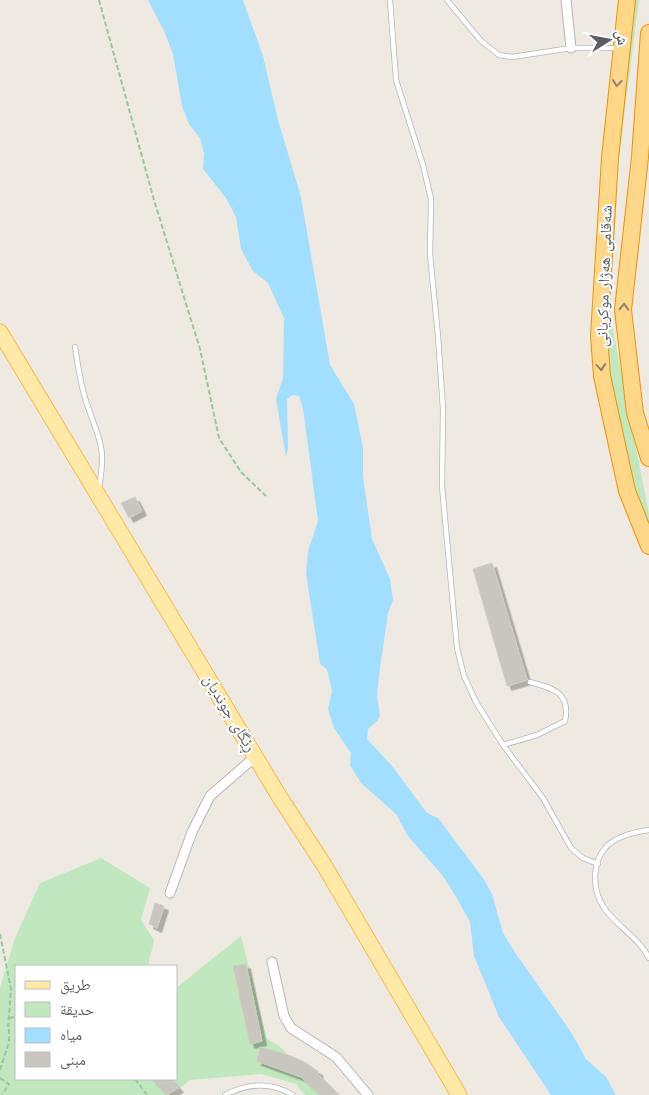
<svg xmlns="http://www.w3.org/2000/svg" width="649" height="1095" font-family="'Work Sans','Noto Naskh Arabic',sans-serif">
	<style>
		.green { fill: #c1e7be }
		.water { fill: #a1deff }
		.building { fill: #c9c5bf; stroke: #d3ccc0; filter: url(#shadow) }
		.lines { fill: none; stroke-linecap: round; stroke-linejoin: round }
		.lane-casing { stroke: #b3b6ba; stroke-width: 6 }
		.street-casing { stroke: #b3b6ba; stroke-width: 11 }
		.primary-casing { stroke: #f6bb54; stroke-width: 17 }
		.highway-casing { stroke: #f09100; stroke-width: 18 }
		.path { stroke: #96c8a0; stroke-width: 2; stroke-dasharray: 5 2.5; stroke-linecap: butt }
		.lane { stroke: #fff; stroke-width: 4.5 }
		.street { stroke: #fff; stroke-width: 9 }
		.primary { stroke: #ffe9a6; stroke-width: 15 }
		.highway { stroke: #ffd788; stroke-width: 16 }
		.oneway { stroke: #8c836f }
		.labels { text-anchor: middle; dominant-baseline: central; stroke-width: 4; stroke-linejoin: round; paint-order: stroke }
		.street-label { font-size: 16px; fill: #5b5f64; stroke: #fff }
	</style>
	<defs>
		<filter id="shadow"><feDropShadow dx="4.5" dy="4.5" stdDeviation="0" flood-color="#0004"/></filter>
	</defs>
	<rect width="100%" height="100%" fill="#eeeae2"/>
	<path class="green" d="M628,0H639L619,156L610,315L649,514V551L639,522L602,345Z
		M101,858L150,888L141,920L154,940L148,966H16V1079H176V988L241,936L267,1039L279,1046L329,1095H305L296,1084L261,1074L190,1080L171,1095H0V988L15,938L40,883Z"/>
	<path class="water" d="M148,0H243L263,56L278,120L301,197L330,365L354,404L363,448V477L372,539L390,579L393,600L388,613L379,675L377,697L380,715L378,720L368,729L367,739L392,766L427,813L438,818L483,878L492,894L503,933L516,954L571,1032L586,1059L606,1077L616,1095H551L499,1017L474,956L470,922L455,895L442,875L408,836L396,814L361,783L350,765L351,753L334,728L328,709L332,691L327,670L320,663L306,574L308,551L318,521L303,408L299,396L293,395L287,399L288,449L286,457L276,399L283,378L284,318L268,283L253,271L241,249L236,217L226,198L203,169L204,153L200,138L189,124L182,106L173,54L164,31Z"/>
	<path class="building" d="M135,497L142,511L129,518L121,503Z
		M492,563L527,680L507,686L473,569Z
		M155,903L164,906L157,928L149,924Z
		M246,964L262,1041L250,1044L233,966Z
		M260,1047L291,1056L306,1063L319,1072L318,1074L339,1095H320L301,1077L257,1061Z
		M151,1079H171L179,1088L167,1095Z"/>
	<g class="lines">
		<defs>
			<path id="lane" d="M390,0L396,80L423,165L431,199L430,254L438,336L443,409L442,486L457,648L464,676L476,702L503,745L543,798L571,848L583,858L598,864
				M447,0L481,41L499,55L512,57L571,48H618
				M75,347C78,365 80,383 86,401C98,439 107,444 99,487
				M503,745L537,735L565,721C571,693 553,688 530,682
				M649,830C635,832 616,836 606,847C592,862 592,889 603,906C615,926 638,936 649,958
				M225,1095C248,1083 270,1081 293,1095"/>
			<path id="street" d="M566,0L571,48
				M170,893L192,832L210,796L256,756
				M272,962L284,1016L291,1028L336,1057L368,1095"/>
			<path id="primary" d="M0,332L279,796L324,865L459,1095"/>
			<path id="highway" d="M627,0L610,158L599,336L602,376L627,491L649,546
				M649,33L640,157L623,310L635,413L649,458"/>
		</defs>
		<use href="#lane" class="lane-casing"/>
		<use href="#street" class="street-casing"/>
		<use href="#primary" class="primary-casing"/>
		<use href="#highway" class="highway-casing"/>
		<path class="path" d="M99,0L154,200L200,349L219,438L241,472L266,496
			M0,934L11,989L8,1027
			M9,1018L16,1017
			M0,1070L9,1042V1025
			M0,1078L9,1084L2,1095
			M135,1079L147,1095"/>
		<use href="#lane" class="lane"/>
		<use href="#street" class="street"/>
		<use href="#primary" class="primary"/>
		<use href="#highway" class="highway"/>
	</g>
	<defs><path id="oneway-chevron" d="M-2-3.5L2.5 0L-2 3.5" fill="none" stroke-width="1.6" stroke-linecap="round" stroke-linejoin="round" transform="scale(1.25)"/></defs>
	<g class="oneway">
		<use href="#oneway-chevron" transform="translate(617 83) rotate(97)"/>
		<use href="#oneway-chevron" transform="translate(624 307) rotate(-88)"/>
		<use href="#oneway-chevron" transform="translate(601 367) rotate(85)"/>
	</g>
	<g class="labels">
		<g class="street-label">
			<text transform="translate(604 276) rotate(-88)">شەقامی ھەژار موکریانی</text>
			<text transform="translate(230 713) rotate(59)">ڕێگای جوندیان</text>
		</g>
	</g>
	<rect x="15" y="965" width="162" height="115" fill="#ffffff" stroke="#bdbfc1"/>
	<rect x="25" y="981" width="25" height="8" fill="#ffe9a6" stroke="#bdbfc1"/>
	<text x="60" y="990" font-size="15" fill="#5b5f64">طريق</text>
	<rect x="25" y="1002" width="25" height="15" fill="#c1e7be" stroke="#bdbfc1"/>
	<text x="60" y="1015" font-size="15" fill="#5b5f64">حديقة</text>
	<rect x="25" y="1028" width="25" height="15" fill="#a1deff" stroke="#bdbfc1"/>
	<text x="60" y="1040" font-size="15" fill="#5b5f64">مياه</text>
	<rect x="25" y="1052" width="25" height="15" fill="#c9c5bf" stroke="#bdbfc1"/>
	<text x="60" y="1065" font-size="15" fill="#5b5f64">مبنى</text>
	<g transform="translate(609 40) rotate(79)" stroke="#ffffff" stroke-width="4" paint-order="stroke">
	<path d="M0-4L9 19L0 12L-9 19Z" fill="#5b5f64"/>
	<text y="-8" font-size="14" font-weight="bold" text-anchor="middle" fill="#5b5f64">ش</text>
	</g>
</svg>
